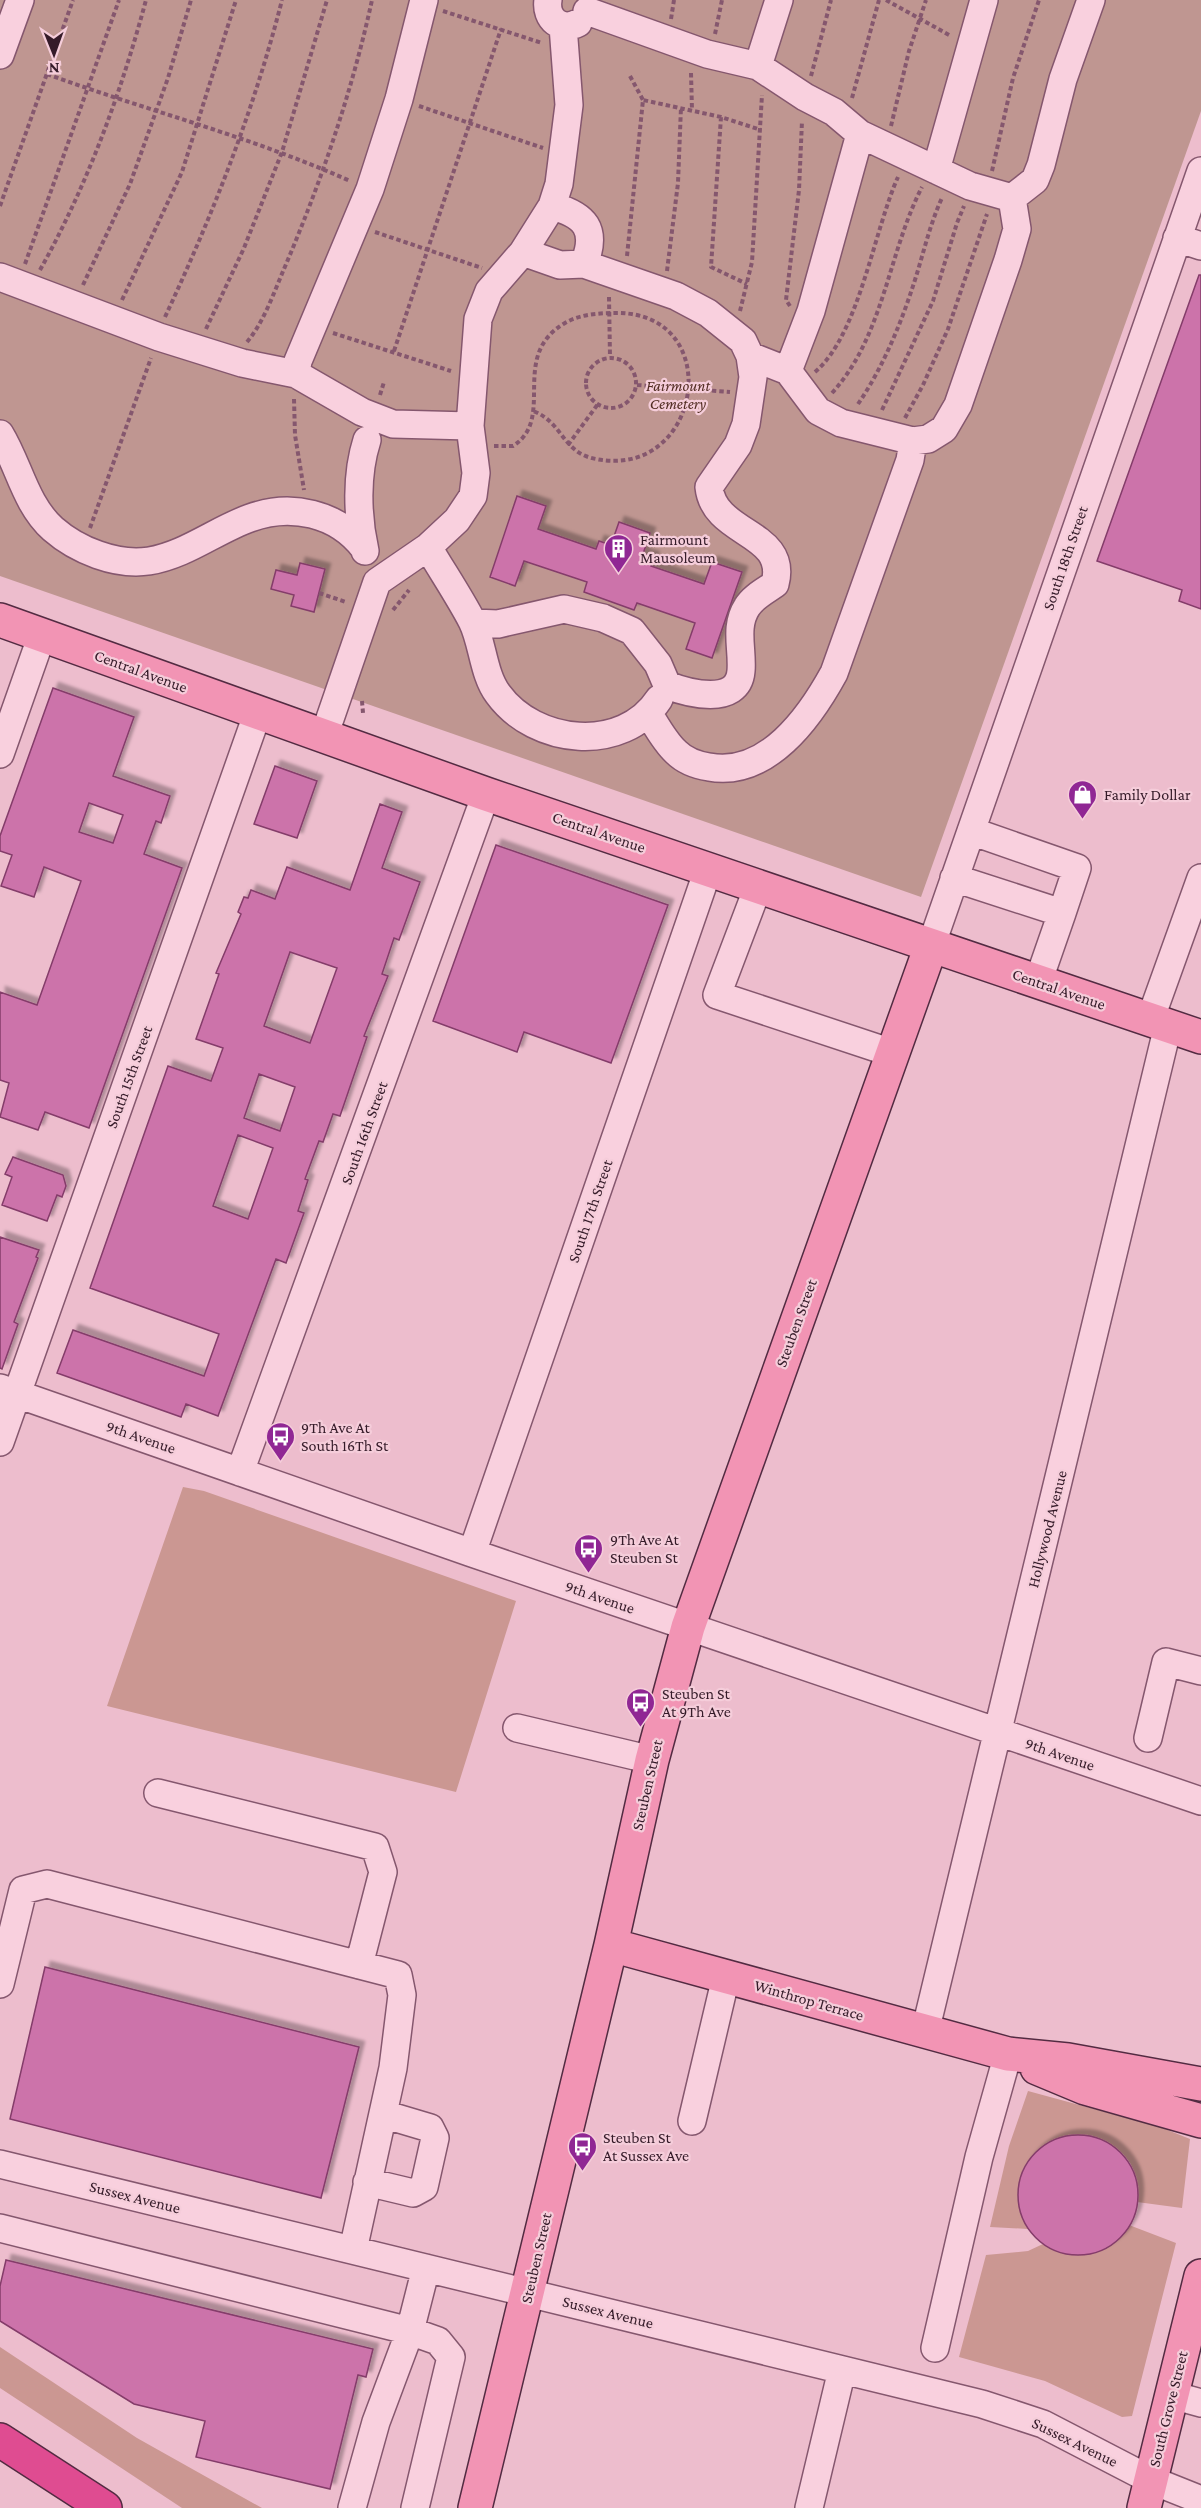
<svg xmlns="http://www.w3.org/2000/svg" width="1201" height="2508" font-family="'Crimson Pro',serif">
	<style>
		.green { fill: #cb9792 }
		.cemetery { fill: #bf9691 }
		.building { fill: #cc73aa; stroke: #843c6a; stroke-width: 1.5; fill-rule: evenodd; filter: url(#shadow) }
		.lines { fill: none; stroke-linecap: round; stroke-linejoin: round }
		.minor-casing { stroke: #85576e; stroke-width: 30 }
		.major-casing { stroke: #532b42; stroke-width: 36 }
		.highway-casing { stroke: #532b42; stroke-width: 36 }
		.path { stroke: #85576e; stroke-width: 4; stroke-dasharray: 4.5 3; stroke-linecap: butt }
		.minor { stroke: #f9d0de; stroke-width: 27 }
		.major { stroke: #f294b4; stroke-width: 33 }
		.highway { stroke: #df4c91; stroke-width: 33 }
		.labels { text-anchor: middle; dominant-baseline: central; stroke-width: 4.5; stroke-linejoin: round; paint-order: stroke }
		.park-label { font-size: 16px; font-style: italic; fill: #512c22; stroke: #f5cdda }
		.poi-label { font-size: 16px; fill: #351b29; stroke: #f5cdda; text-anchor: start }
		.street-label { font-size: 16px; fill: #351b29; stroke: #f5cdda }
	</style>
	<defs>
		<filter id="shadow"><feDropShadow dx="5.5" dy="-5.5" stdDeviation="1.5" flood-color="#0004"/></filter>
	</defs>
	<rect width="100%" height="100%" fill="#edbdcd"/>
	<path class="green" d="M183,1487L204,1491L516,1601L456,1792L107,1706Z
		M1028,2091L1160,2127L1190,2139L1182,2208L1137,2202C1150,2106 978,2118 1028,2229L990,2227L1009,2146Z
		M1129,2225L1176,2243L1132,2416L1122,2417L1045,2381L959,2357L986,2255L1028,2251L1043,2244C1074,2260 1109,2258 1129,2225Z
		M0,2347L137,2438L262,2508H182L0,2388Z"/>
	<path class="cemetery" d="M0,0H1201V111L921,897L0,576Z"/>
	<path class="building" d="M1199,275H1201V609L1179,601L1182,590L1097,561Z
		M517,496L546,506L538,529L596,549L599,541L611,545L619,522L650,533L643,554L654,557L651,566L704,584L712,562L742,572L712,658L686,649L695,623L637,603L634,610L584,592L587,582L524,561L515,586L490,577Z
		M300,563L325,569L314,612L291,606L294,595L271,589L276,570L297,575Z
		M53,688L134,717L113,776L170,796L161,823L156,821L144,854L182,868L89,1128L45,1112L38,1130L0,1117L9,1083L0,1080V992L37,1005L81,881L44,867L34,897L1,886L12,855L0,851V836ZM89,803L123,815L113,843L79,832Z
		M275,766L317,781L297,838L254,824Z
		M380,804L402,812L382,868L420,882L399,940L394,938L382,974L388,976L364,1036L367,1037L340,1116L333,1114L323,1142L319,1141L305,1179L308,1180L298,1211L304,1213L286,1263L276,1259L218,1416L186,1404L181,1417L57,1373L73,1330L204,1376L219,1334L90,1288L168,1066L211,1081L223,1048L196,1039L219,974L216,973L241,914L238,912L244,897L248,898L251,890L275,899L287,867L350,890ZM290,952L337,968L310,1043L264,1026ZM259,1074L295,1087L280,1131L244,1118ZM238,1135L273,1148L248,1219L213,1206Z
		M496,845L668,905L611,1063L524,1032L517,1052L433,1021Z
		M13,1157L63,1175L66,1186L62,1197L57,1195L47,1221L2,1205L12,1177L5,1174Z
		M0,1237L39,1250L36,1257L38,1258L14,1322L18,1324L2,1369L0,1368Z
		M45,1967L359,2047L321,2198L10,2119Z
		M1018 2195a60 60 0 1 1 120 0a60 60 0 1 1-120 0Z
		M6,2260L373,2349L366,2377L358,2375L330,2489L196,2457L205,2421L134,2404L0,2321V2286Z"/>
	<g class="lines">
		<defs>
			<path id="minor" d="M548,0C545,19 561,32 578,23
				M587,11L707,54L758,66L805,97L834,112L860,134L970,186L1012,198
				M0,55L20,0
				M758,66L779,0
				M936,170L984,0
				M1012,198L1035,180L1041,165L1063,79L1091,0
				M552,206C585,215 598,229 584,264
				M1177,238L1201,246
				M0,277L159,337L242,363L296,374L362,412L393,424L470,426
				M750,356L788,371L818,411L841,423L913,441L928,439L944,429L958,405L1008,260L1017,229L1012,198
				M788,371L811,311L860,134
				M296,374L298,361L370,189L399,99L424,0
				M0,434C19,465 25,504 53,529C77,550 116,566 149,561C186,555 216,530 250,518C291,503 337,513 364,548
				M428,547C442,571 459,596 472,621C483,643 483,674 498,694C535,745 623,754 659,699
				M365,551C357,516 356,474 367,440
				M473,623L498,624L564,609L603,618L632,631L658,664L667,685C687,693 738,707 741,671C743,650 734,627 747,607C753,597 765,591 775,584C789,531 714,536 709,487L738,445L746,424L753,377L750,356L743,341L708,313L676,296L584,264L560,265L523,252
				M649,714C657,727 665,742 676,752C685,761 696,765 709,767C767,778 810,717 834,673L910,460L913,441
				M324,736L377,582L428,547L457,520L473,496L476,473L470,426L478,319L489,291L523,252L552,206L559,184L569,105L563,26
				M0,754L42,635
				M971,831L1077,868L1062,913
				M954,878L1062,913L1038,982
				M758,887L717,995L892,1053
				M931,946L1201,171
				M1150,1020L1201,878
				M0,1388L472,1553L1201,1801
				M0,1442L258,712
				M240,1472L486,794
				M472,1553L708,870
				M517,1728L652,1760
				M1148,1738L1166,1662L1201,1671
				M158,1793L375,1847L383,1872L359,1965
				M0,1984L23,1890L47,1884L398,1975L402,1995L393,2068L353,2250
				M925,2032L1168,1026
				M692,2121L726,1977
				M0,2164L982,2404L1043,2424L1151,2480L1201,2500
				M367,2182L413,2193L424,2187L435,2138L430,2128L383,2114
				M0,2228L410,2331L426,2268
				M935,2348L979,2157L1008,2054
				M1172,2395L1201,2403
				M352,2508L376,2422L410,2331L438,2341L451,2357L415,2508
				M809,2508L842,2370"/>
			<path id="major" d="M0,620L486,794L1201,1037
				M611,1945L1008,2054L1068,2060L1201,2084
				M1037,2068L1085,2088L1201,2121
				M475,2508L611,1945L652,1760L688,1627L931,946
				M1144,2508L1201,2276"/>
			<path id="highway" d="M0,2440L105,2508"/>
		</defs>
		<use href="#minor" class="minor-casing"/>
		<use href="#major" class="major-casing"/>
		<use href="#highway" class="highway-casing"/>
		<path class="path" d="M886,0L951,36
			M443,11L542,43
			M671,19L674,0
			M715,34L722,0
			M691,73L692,110
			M47,74C148,111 252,137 350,181
			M630,76L643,100
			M811,76L831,0
			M852,98L879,0
			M419,106L543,148
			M721,117L711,267L747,284
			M891,126L909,51L926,0
			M992,171L1013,78L1039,0
			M0,206L73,0
			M375,232L482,268
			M627,256L643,100L721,117L761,130
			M25,264L119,0
			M40,270C87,186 121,93 146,0
			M667,271L678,183L681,107
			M83,285L130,184L168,78L191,0
			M609,297L610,357
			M122,300L182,172L236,0
			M790,306L786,300L799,190L802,121
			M740,311L752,262L762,95
			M165,317C213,214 254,110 282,0
			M206,329L244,248L282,152L327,0
			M333,333L451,371
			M247,342C264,322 274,292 284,269C321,182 352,92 372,0
			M394,351L501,29
			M586 383a25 25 0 1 1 50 0a25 25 0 1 1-50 0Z
			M815,372C859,335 874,230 898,177
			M637,385L730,392
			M832,393C884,336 888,253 922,187
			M380,395L384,382
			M294,399L295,435L304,490
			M858,404C882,369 900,326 913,286C923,256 929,226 942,198
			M882,410L933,301L957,223L964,206
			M905,418L923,385L948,329L987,214
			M568,445L598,404
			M494,446H513C557,418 508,356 565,323C580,314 600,313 618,313C727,314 702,480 596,459C562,453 563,422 533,411
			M90,528L151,358
			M319,593L346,602
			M393,610L409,590
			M362,701L363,713"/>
		<use href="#minor" class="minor"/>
		<use href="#major" class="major"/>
		<use href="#highway" class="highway"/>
	</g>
	<defs>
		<symbol id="building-pin" viewBox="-11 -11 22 30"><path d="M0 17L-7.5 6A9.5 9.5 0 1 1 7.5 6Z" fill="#902794" stroke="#f5cdda"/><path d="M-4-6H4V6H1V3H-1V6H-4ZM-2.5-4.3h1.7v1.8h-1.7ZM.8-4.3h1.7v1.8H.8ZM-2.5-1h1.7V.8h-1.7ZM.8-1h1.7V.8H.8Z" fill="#fff"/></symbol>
		<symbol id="shop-pin" viewBox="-11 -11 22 30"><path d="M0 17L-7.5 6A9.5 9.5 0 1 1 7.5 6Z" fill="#902794" stroke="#f5cdda"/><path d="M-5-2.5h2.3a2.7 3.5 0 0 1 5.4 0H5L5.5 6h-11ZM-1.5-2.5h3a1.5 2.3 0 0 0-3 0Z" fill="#fff"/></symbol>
		<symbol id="bus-pin" viewBox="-11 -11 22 30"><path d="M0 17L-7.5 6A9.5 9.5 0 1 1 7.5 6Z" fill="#902794" stroke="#f5cdda"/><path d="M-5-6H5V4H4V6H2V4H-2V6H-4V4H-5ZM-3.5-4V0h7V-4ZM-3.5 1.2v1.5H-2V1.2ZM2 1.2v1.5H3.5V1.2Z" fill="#fff"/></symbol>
	</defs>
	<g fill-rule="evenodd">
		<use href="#building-pin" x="602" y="532" width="33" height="45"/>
		<use href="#shop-pin" x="1066" y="778" width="33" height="45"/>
		<use href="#bus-pin" x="264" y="1420" width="33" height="45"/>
		<use href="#bus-pin" x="572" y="1532" width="33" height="45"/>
		<use href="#bus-pin" x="624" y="1686" width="33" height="45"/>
		<use href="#bus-pin" x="566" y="2130" width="33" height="45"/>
	</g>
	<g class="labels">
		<g class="park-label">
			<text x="678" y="385">Fairmount<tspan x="678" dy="18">Cemetery</tspan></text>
		</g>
		<g class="poi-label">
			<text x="640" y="539">Fairmount<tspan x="640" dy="18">Mausoleum</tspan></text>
			<text x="1104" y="794">Family Dollar</text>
			<text x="301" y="1427">9Th Ave At<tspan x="301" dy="18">South 16Th St</tspan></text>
			<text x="610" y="1539">9Th Ave At<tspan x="610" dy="18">Steuben St</tspan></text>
			<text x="662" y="1693">Steuben St<tspan x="662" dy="18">At 9Th Ave</tspan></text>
			<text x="603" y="2137">Steuben St<tspan x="603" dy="18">At Sussex Ave</tspan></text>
		</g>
		<g class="street-label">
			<text transform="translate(1065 558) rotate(-71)">South 18th Street</text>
			<text transform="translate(141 671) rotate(20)">Central Avenue</text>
			<text transform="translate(599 832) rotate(19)">Central Avenue</text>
			<text transform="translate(1059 989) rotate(19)">Central Avenue</text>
			<text transform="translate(129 1077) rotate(-70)">South 15th Street</text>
			<text transform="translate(364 1133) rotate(-70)">South 16th Street</text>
			<text transform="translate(590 1211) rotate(-71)">South 17th Street</text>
			<text transform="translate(796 1323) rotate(-70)">Steuben Street</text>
			<text transform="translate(141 1437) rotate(19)">9th Avenue</text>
			<text transform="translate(1047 1529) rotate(-76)">Hollywood Avenue</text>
			<text transform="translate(600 1597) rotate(19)">9th Avenue</text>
			<text transform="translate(1060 1754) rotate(19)">9th Avenue</text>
			<text transform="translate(647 1785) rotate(-77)">Steuben Street</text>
			<text transform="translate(809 2000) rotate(16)">Winthrop Terrace</text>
			<text transform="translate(135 2197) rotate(14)">Sussex Avenue</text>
			<text transform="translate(536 2258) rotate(-77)">Steuben Street</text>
			<text transform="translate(608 2312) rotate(14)">Sussex Avenue</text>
			<text transform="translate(1168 2409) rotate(-76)">South Grove Street</text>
			<text transform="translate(1075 2442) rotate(26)">Sussex Avenue</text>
		</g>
	</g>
	<g transform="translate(54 54) rotate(179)" stroke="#f5cdda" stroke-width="4.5" paint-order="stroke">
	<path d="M0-4.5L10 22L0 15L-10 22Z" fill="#351b29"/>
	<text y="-9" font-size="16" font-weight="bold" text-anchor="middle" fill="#351b29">N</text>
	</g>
</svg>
